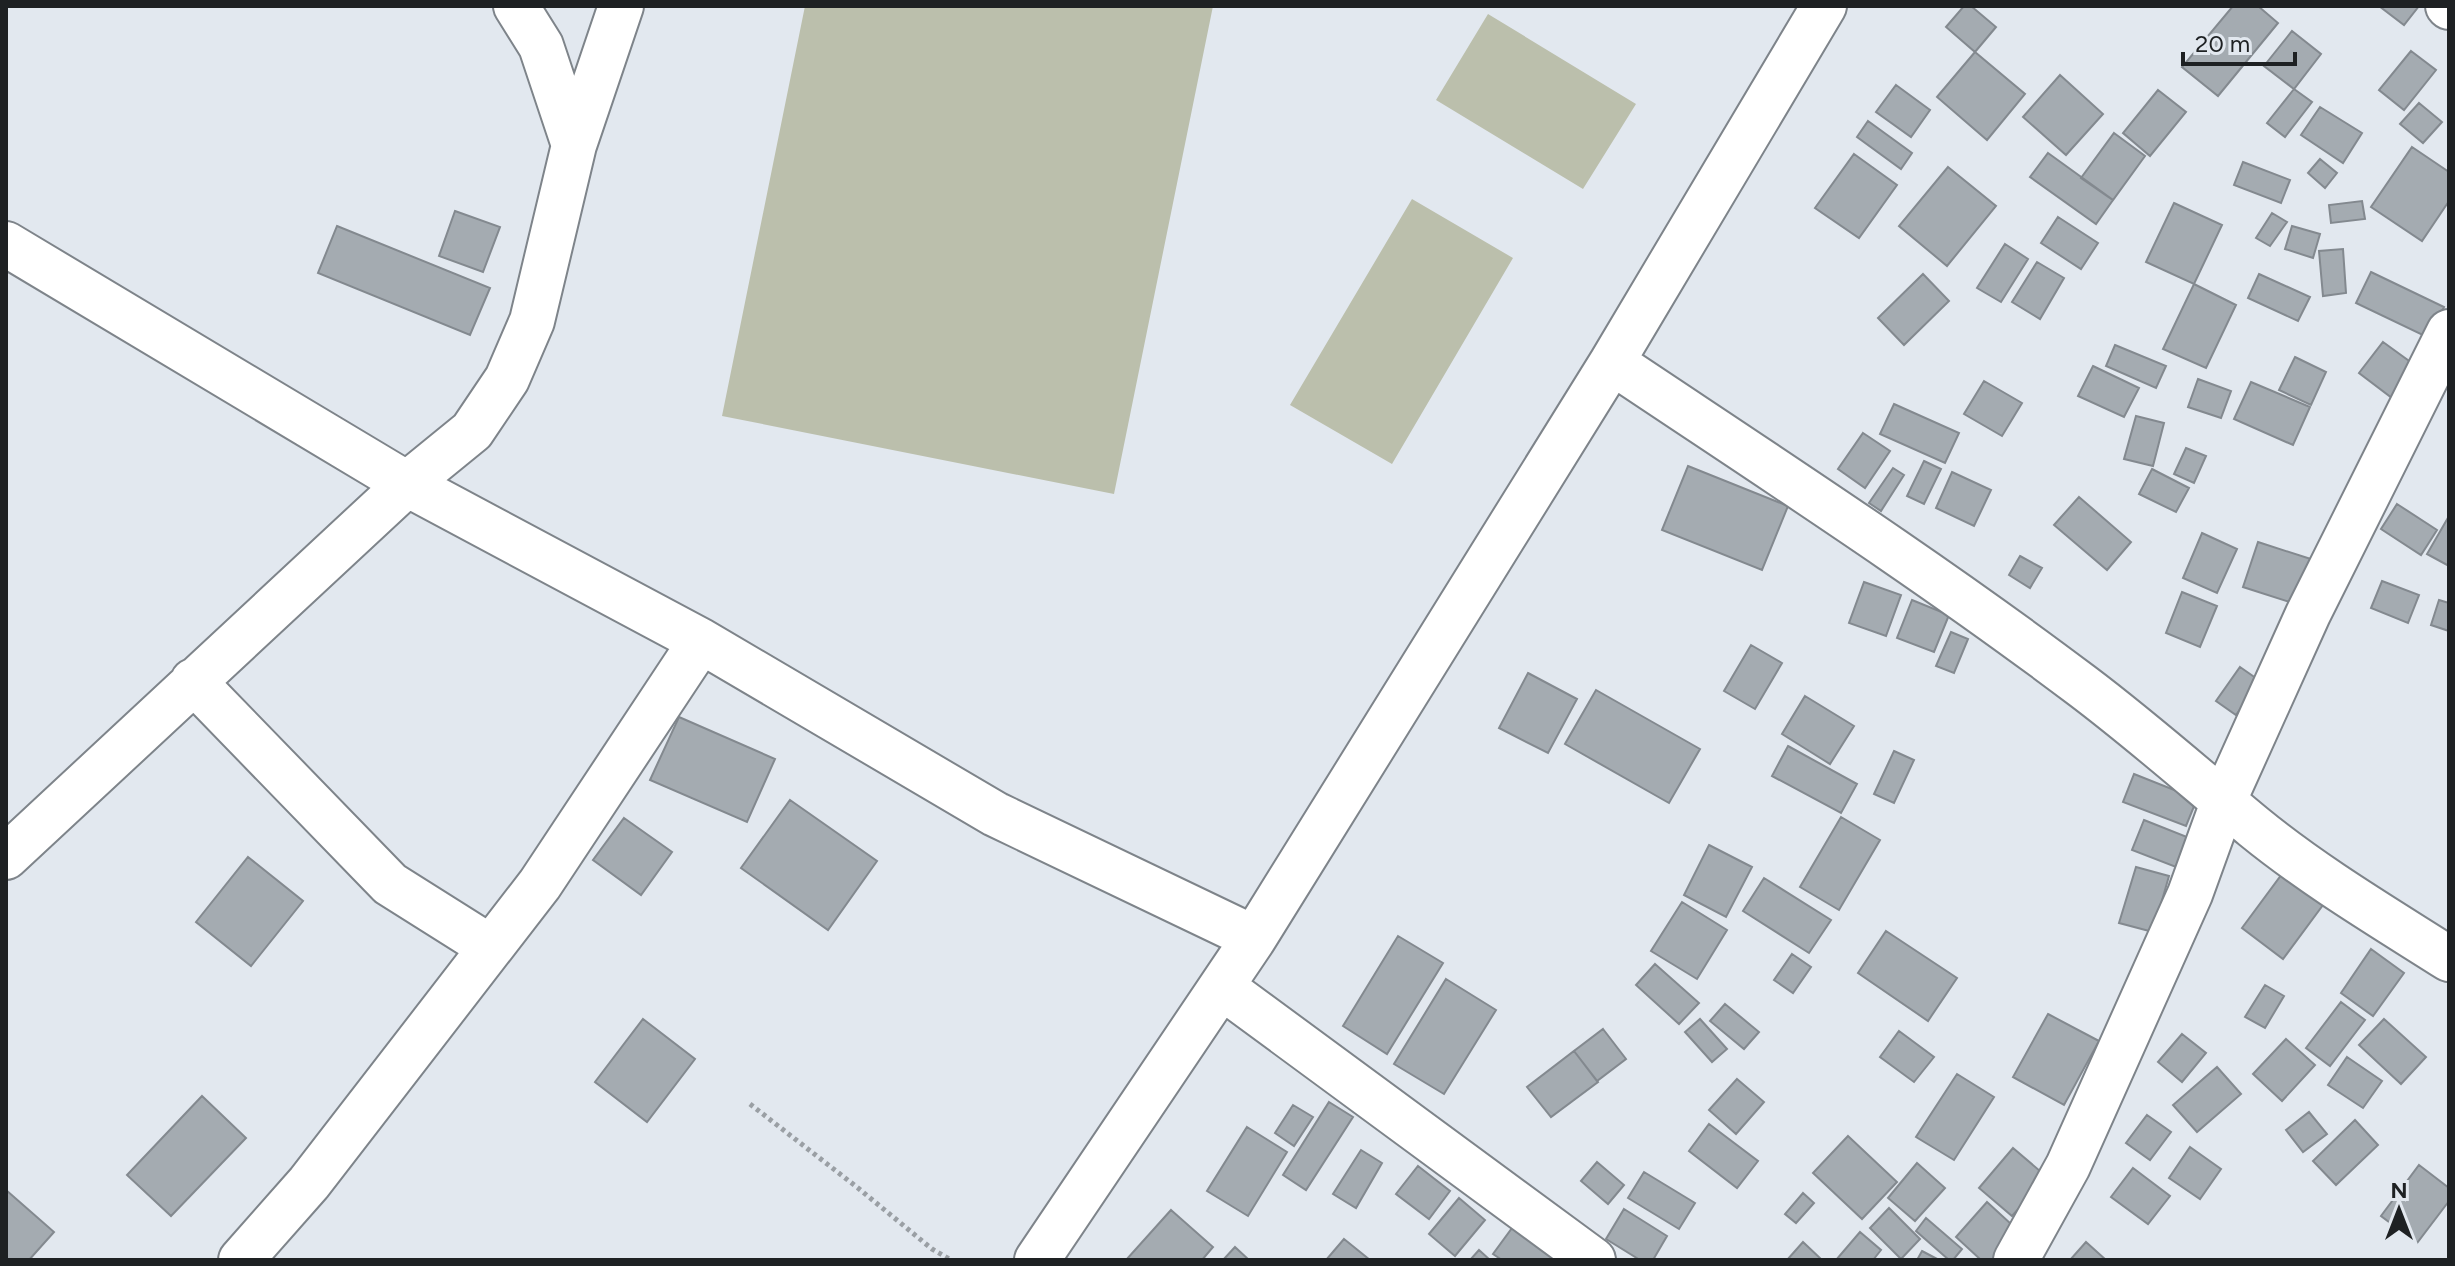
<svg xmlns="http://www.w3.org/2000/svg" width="2455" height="1266" font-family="Figtree,sans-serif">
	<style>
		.green { fill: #bbbfac }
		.building { fill: #a4abb1; stroke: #83898f; stroke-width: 2 }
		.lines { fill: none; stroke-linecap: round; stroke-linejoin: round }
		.minor-casing { stroke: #7e848a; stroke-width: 48 }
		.path { stroke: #9a9fa4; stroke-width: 5; stroke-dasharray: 4 4; stroke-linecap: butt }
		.minor { stroke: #fff; stroke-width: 44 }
	</style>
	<rect width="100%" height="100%" fill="#e2e8ef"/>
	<path class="green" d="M805,6H1213L1114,494L722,416Z
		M1488,14L1636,104L1583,189L1436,100Z
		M1412,199L1513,258L1392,464L1290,405Z"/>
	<path class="building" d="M1964,6H1971L1996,27L1975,52L1946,27Z
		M2233,6H2258L2278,23L2218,96L2182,67Z
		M2379,6H2419L2404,25Z
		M2292,31L2321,54L2294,89L2264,66Z
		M2411,51L2436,70L2404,110L2379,90Z
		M1975,52L2025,94L1987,140L1937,97Z
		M2060,75L2103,114L2066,155L2023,117Z
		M1896,85L1930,110L1911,137L1876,112Z
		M2294,89L2312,102L2285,137L2267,123Z
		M2158,90L2186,112L2150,156L2123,133Z
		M2419,103L2442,122L2423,143L2400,124Z
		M2320,107L2362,133L2343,163L2301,135Z
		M1868,121L1912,153L1901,169L1857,137Z
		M2114,133L2145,156L2113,200L2081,178Z
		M2412,147L2449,172V201L2422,241L2371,207Z
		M2048,153L2113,200L2096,224L2030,177Z
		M1854,154L1897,185L1859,238L1815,208Z
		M2320,159L2337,173L2325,188L2308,173Z
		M2243,162L2290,180L2281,203L2234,185Z
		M1948,167L1996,206L1947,266L1899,226Z
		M2362,201L2365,219L2331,223L2329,205Z
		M2174,203L2222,225L2194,284L2146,262Z
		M455,211L500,227L483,272L439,256Z
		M2272,213L2287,222L2270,246L2256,238Z
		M2058,217L2098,243L2081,269L2041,243Z
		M337,226L490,288L470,335L318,273Z
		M2292,226L2320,234L2313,258L2285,249Z
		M2005,244L2028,259L2001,302L1977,288Z
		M2343,249L2346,293L2323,296L2319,251Z
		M2037,262L2064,278L2040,319L2012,302Z
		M2371,272L2444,307L2429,338L2356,303Z
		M1923,274L1949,301L1904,345L1878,318Z
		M2259,274L2310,297L2298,321L2248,298Z
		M2194,284L2236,305L2206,368L2163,349Z
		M2383,342L2416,366L2392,398L2359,373Z
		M2115,345L2166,366L2156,388L2106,366Z
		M2295,357L2326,372L2311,405L2279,390Z
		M2093,366L2139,388L2124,417L2078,396Z
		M2198,379L2231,391L2221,418L2188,407Z
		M1984,381L2022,403L2002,436L1964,414Z
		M2251,382L2310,407L2293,445L2234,419Z
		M1894,404L1959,433L1945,463L1880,434Z
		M2136,416L2164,423L2153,466L2124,459Z
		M1863,433L1890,451L1865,488L1838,469Z
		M2186,448L2206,456L2194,483L2174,474Z
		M1924,461L1941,469L1924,504L1907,496Z
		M1688,466L1788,506L1762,570L1662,530Z
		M1893,468L1904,475L1881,511L1869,503Z
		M2152,469L2189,488L2176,512L2139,494Z
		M1952,472L1991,490L1974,526L1936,508Z
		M2079,497L2131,542L2107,570L2054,525Z
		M2397,504L2437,530L2421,555L2381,529Z
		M2449,516V566L2427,554Z
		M2202,533L2237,549L2217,593L2183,578Z
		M2258,542L2320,562L2305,607L2243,587Z
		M2020,556L2042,568L2030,588L2009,575Z
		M2382,581L2419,595L2408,623L2371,608Z
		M1864,582L1901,595L1886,636L1849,623Z
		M2182,592L2217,606L2200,647L2166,633Z
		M1912,600L1949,615L1934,652L1897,638Z
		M2439,600L2449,603V631L2431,625Z
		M1951,632L1968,639L1954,673L1936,666Z
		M1751,645L1782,663L1755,709L1724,691Z
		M2240,667L2260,681L2236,715L2216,701Z
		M1528,673L1577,699L1548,753L1499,728Z
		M1596,690L1700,749L1669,803L1565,744Z
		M1805,696L1854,726L1830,764L1782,734Z
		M679,717L775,759L747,822L650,780Z
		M1788,746L1857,784L1841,813L1772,776Z
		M1894,751L1914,760L1894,803L1874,794Z
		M2134,774L2197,799L2186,826L2123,802Z
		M790,800L877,861L828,930L741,868Z
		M1841,817L1880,840L1839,910L1800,887Z
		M624,818L672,852L641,895L593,860Z
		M2144,820L2187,837L2176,867L2132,850Z
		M1709,845L1752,867L1726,917L1684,895Z
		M248,857L303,901L251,966L196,922Z
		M2136,867L2169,876L2153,932L2119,923Z
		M2282,874L2323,905L2283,959L2242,928Z
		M1764,878L1831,920L1809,953L1743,911Z
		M1682,902L1727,930L1697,979L1651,951Z
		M1886,931L1957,978L1928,1021L1858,973Z
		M1398,936L1443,963L1387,1054L1343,1026Z
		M2371,949L2404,973L2373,1016L2341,993Z
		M1792,954L1811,967L1793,993L1774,980Z
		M1655,964L1699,1003L1679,1024L1636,985Z
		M1446,979L1496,1010L1444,1094L1394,1064Z
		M2265,985L2284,996L2265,1028L2245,1017Z
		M2341,1002L2365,1020L2330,1066L2306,1048Z
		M1725,1004L1759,1032L1744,1049L1710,1021Z
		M2048,1014L2099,1041L2064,1105L2013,1077Z
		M643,1019L695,1059L647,1122L595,1082Z
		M1700,1019L1727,1049L1712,1062L1685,1032Z
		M2384,1019L2426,1057L2401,1084L2359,1045Z
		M1603,1029L1626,1059L1597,1081L1574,1051Z
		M1899,1031L1934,1057L1914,1082L1880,1057Z
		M2182,1034L2206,1053L2182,1082L2158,1062Z
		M2286,1039L2315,1065L2282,1101L2253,1074Z
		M1574,1051L1598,1082L1551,1117L1527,1087Z
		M2347,1057L2382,1081L2363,1108L2328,1085Z
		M2217,1067L2241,1094L2197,1132L2173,1105Z
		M1957,1074L1994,1097L1954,1160L1916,1137Z
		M1737,1079L1764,1102L1736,1134L1709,1110Z
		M202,1096L246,1138L171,1216L127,1175Z
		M1329,1102L1353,1117L1306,1190L1283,1175Z
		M1293,1105L1313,1117L1294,1146L1275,1133Z
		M2309,1112L2327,1134L2303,1152L2286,1130Z
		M2147,1115L2171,1132L2150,1160L2126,1143Z
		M2355,1120L2378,1145L2336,1185L2313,1161Z
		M1709,1124L1758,1161L1737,1188L1689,1151Z
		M1247,1127L1287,1152L1248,1216L1207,1191Z
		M1848,1136L1897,1182L1862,1219L1813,1173Z
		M2190,1147L2221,1169L2200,1199L2169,1178Z
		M2013,1148L2047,1177L2012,1216L1979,1188Z
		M1361,1150L1382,1163L1356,1208L1333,1194Z
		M1597,1162L1624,1185L1608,1204L1581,1181Z
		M1917,1163L1945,1188L1915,1221L1888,1198Z
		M2419,1165L2449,1188V1201L2417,1243L2381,1216Z
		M1418,1166L1450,1191L1429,1219L1396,1194Z
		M2133,1168L2170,1196L2148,1224L2111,1197Z
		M1644,1172L1695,1203L1679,1229L1628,1198Z
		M6,1190L54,1232L29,1260H6Z
		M1803,1193L1814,1203L1796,1223L1785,1214Z
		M1459,1198L1485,1220L1455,1256L1429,1234Z
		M1987,1202L2023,1235L2000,1260H1981L1956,1237Z
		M1889,1208L1920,1239L1901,1259L1870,1228Z
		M1624,1209L1667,1236L1653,1260H1640L1606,1239Z
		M1171,1210L1213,1247L1202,1260H1126Z
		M1926,1218L1962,1249L1953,1260H1949L1916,1231Z
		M1515,1224L1557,1254L1553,1260H1502L1493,1254Z
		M1860,1232L1881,1250L1873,1260H1836Z
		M1344,1239L1370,1260H1326Z
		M1803,1242L1822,1260H1787Z
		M2086,1242L2106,1260H2070Z
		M1235,1247L1249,1260H1223Z
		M1479,1250L1490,1260H1470Z
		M1922,1251L1939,1260H1917Z"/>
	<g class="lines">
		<defs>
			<path id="minor" d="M2448,6L2449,7
				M574,145L621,6
				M6,244L407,484L701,641L995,814L1254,938
				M1612,362C1769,467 1930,571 2081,685C2141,730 2196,779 2254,827C2314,876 2383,917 2449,959
				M193,681L390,884L490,947
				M6,857L407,484L472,431L507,379L532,321L574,145L541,46L516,6
				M1222,987L1593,1260
				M241,1260L309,1183L540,884L701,641
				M1037,1260L1254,938L1612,362L1824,6
				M2016,1260L2068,1166L2190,894L2224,800L2308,614L2449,332"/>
		</defs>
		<use href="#minor" class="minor-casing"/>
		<path class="path" d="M750,1104L858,1188L932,1249L951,1260"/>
		<use href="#minor" class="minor"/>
	</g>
	<rect width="2455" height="1266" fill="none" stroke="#1e2123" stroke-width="16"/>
	<g transform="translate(2399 1210)" stroke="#e2e8ef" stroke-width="6" paint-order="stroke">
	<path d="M0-6L14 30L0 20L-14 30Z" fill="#1e2123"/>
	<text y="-12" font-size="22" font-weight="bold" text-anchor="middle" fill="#1e2123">N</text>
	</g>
	<path d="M2183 52v12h112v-12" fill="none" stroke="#1e2123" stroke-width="4"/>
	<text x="2195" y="52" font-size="24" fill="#1e2123" stroke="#e2e8ef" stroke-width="6" paint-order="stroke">20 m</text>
</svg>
